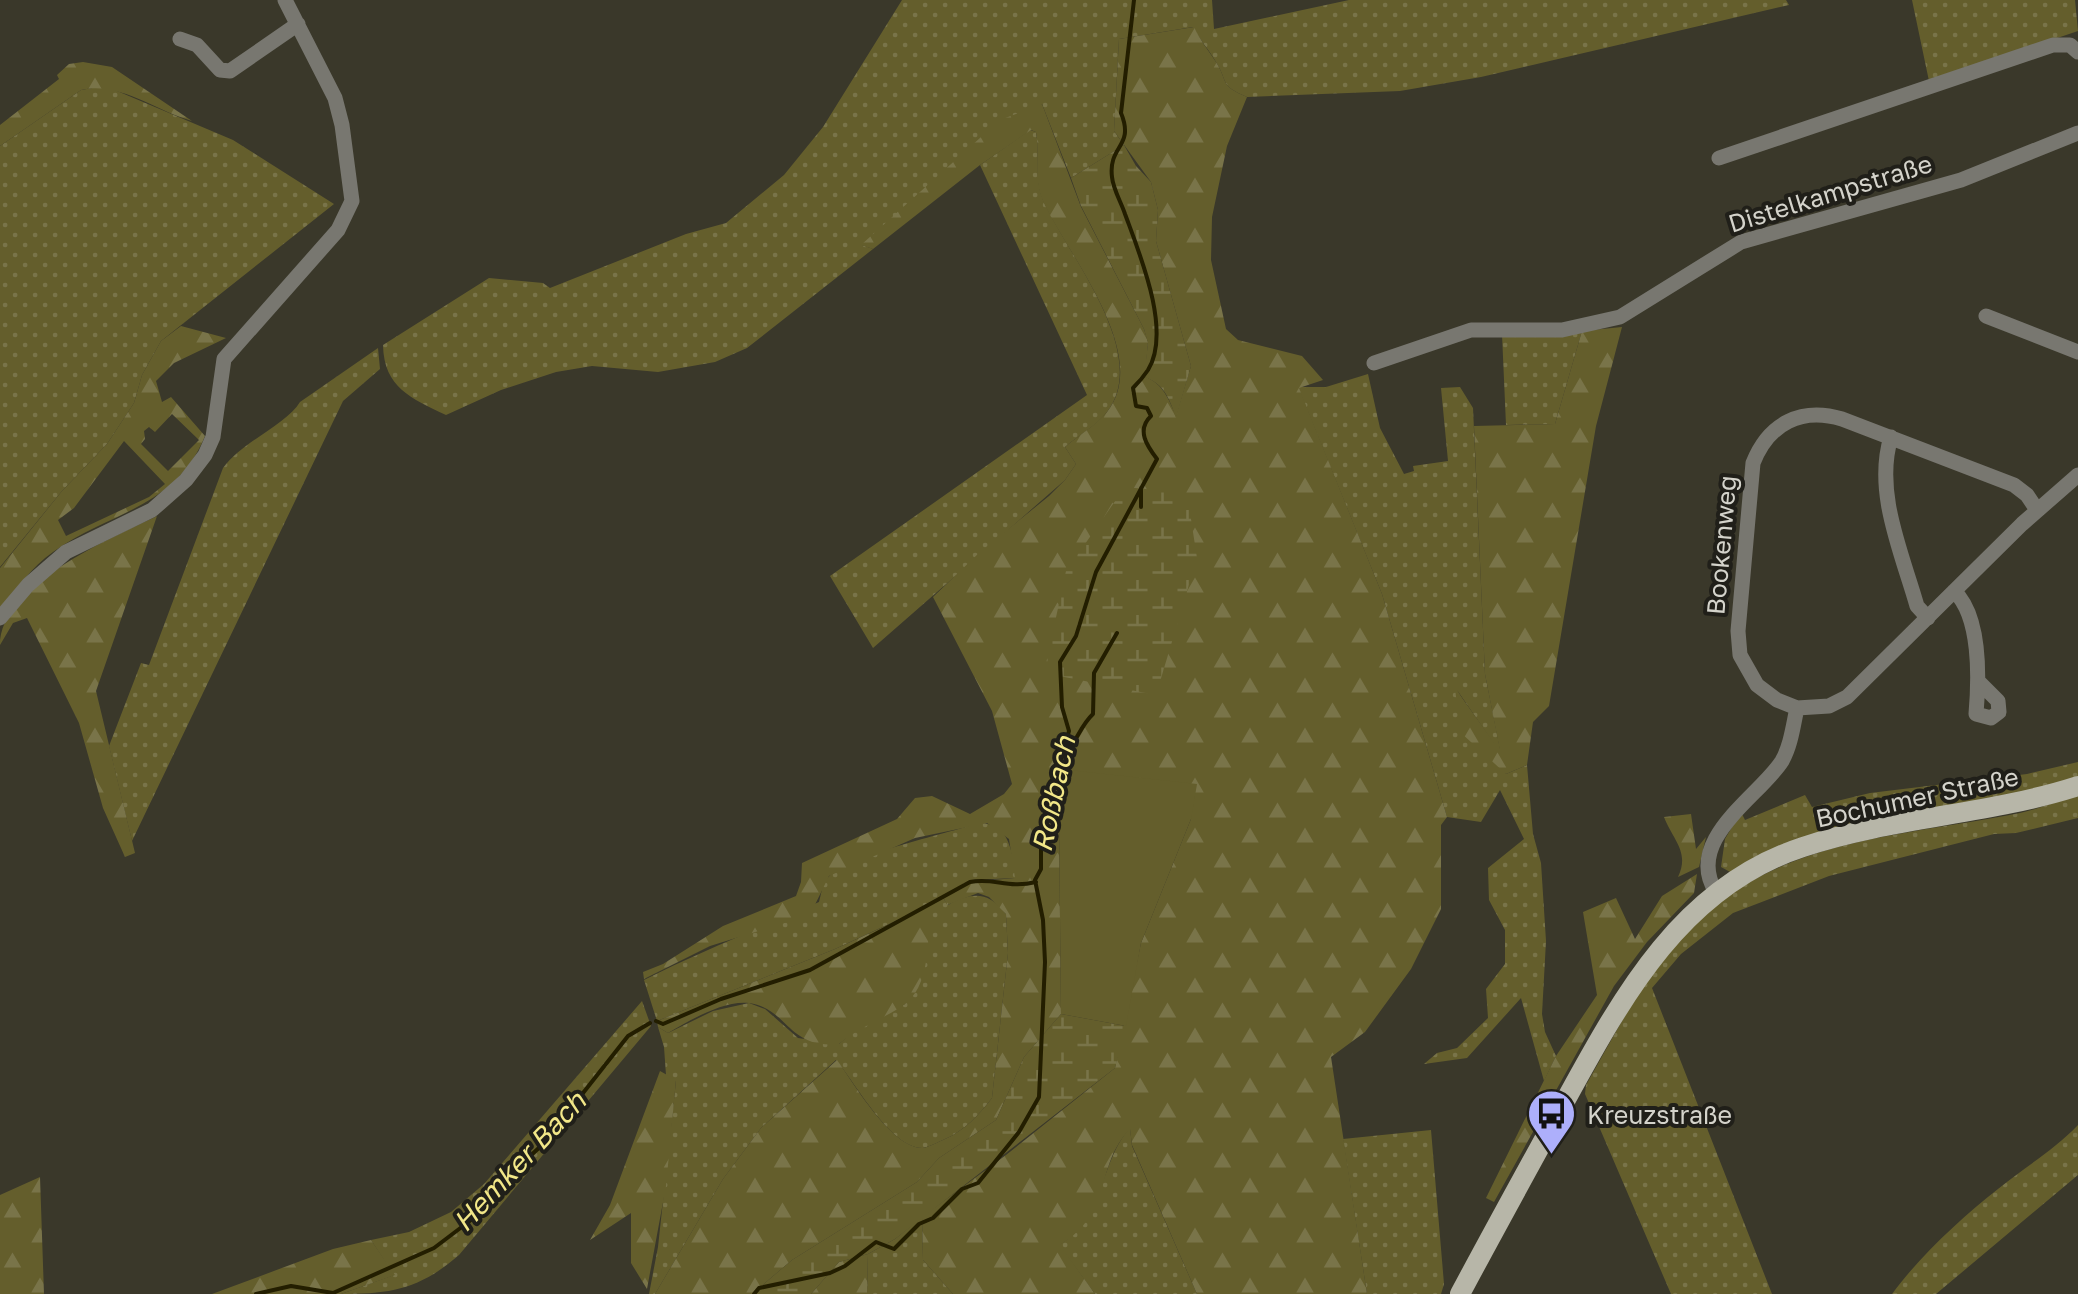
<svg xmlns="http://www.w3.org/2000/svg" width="2078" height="1294" font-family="'Golos Text',sans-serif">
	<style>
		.grass { fill: url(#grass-dots) }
		.forest { fill: url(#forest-firs); fill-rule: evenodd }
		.wetland { fill: url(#wetland-marsh) }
		.green { fill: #645e2c }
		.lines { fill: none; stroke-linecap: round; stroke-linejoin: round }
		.stream { stroke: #231e00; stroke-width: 4 }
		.minor { stroke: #787770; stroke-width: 15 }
		.major { stroke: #b7b6a8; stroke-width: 20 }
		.labels { text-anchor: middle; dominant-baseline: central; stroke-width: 8; stroke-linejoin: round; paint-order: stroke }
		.street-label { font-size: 25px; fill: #d4d3cb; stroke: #201f19 }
		.poi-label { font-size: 25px; fill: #d4d3cb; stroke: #201f19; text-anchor: start }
		.water-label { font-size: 28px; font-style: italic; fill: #f2e788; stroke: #201f19 }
	</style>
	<defs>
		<pattern id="grass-dots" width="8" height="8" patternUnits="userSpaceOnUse" patternTransform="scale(2.5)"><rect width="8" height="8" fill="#645e2c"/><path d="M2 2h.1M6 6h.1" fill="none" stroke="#797449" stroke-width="1.8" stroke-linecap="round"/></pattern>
		<pattern id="forest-firs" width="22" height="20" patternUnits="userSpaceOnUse" patternTransform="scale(2.5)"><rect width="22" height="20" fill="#645e2c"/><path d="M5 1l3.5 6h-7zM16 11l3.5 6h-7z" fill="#797449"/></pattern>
		<pattern id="wetland-marsh" width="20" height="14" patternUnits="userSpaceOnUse" patternTransform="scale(2.5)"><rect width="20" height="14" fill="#645e2c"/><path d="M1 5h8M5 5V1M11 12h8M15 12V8" fill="none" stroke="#797449"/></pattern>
	</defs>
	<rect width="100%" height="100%" fill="#3a382a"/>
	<path class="grass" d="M902,0H1212L1214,29L1349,0H1786L1789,5L1481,77L1400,91L1247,97C1219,85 1229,83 1216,62C1209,50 1200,40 1193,27L1119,39L1114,131L1124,145L1071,178L1042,104L862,245L873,249L747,348L715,362L658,372L592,366L556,372L501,390L446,415C411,398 384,388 383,345L489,278L543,283L550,288L686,234L726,223L784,175L823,127Z
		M1912,0H2075L2078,31L1929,81Z
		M98,87L110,88L233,140L334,204L161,341L142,375L134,403L107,444L62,491L0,567V146L81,90Z
		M1030,130L1036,132C1040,155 1034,178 1043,200C1066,253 1152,353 1107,412C1097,425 1078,436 1065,447L1076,464L1065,480L873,648L830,576L1087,395L980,165Z
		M1582,331L1555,424L1506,425L1502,334Z
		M378,348L380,369L343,401L132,841L109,746L141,663L149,665L223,468C242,442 287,424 300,402Z
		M1368,374L1380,428L1404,474L1414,471L1413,466L1448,461L1441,388L1460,387L1473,408L1485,674L1501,754L1457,690L1506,774L1527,765L1533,834L1541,863L1546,941L1542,1014L1545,1032L1556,1056L1544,1081L1521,998L1467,1058L1424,1064L1437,1053L1457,1048L1488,1018L1486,989L1505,964V930L1489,900L1488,868L1524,839L1500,790L1481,822L1447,817L1382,594L1298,387H1326Z
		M2078,762V778L1732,873L1721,867L1725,839L1741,812L1745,820L1805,795L1812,807L1870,793L2027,774Z
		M2078,795V818L2016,833L1994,834L1829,876L1733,913L1681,954L1652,988L1772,1294H1671L1585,1094L1586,1085C1614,1036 1639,985 1676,942C1767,838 1895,838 2020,813C2039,809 2059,800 2078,795Z
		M979,823C1011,823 1012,854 1016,878L970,880L943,898L948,905C972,892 988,891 1006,914L1008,953L992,1098C979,1115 964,1131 945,1139C938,1142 929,1147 923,1148C891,1149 855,1082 836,1060L761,1128L723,1179L655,1294H649L658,1247L676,1081L666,1075L664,1047L658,1027L668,1033L713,1011L749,1003L765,1009L798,1038L839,1044L853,1032L905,1004L930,905L835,949L657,1021L644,980C701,951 760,928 819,902C821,895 822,886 826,880C844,855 947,834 979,823Z
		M642,1001L651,1026L459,1255C420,1289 391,1294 341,1294L394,1275L371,1240L409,1232L451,1212L484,1184Z
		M2078,1125V1175L1936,1294H1892C1920,1256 1961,1218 1998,1189C2025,1167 2054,1150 2078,1125Z
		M1130,1128L1132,1146L1197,1294H1095L1059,1245C1105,1219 1100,1160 1130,1128Z
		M1431,1130L1444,1284L1441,1294H1367L1343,1139Z
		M922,1217L923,1260L953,1294H867L868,1254L895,1239Z"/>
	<path class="forest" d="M1194,27C1200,40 1208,50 1216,62C1229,83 1219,85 1247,97L1227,146L1212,217L1211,260L1226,329L1238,340L1302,356L1323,380L1299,388L1382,594L1447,817L1441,825V909L1411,969L1365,1032L1331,1057L1367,1294H1197L1132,1145L1130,1129C1094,1166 1114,1212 1060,1245L1095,1294H953L923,1260L922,1217L1006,1155L1115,1068L1141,943L1191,819L1059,821L1061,1014L1024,1057L996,1120L939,1158L917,1182L792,1260L752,1294H655L723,1179L761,1128L837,1060C853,1082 892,1149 923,1148C929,1147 938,1142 945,1139C964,1131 979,1115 992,1098L1008,953L1006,914L989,897L978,893L947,905L943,897L970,882L1015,878L1009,839L987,823L915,838L829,876L810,915L710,946L644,979L643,972L663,964L723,926L796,896L801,882L802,863L897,819L915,798L932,796L970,814L1004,794L1012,784L992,711L933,597L980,552L1049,496L1065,480L1076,464L1065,447C1078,436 1096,425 1107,412C1153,354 1066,253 1043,201C1033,178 1040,156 1036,132L1031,130L980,165L873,249L861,245L1000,120L1042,104L1081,207L1144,329L1148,342L1145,377C1163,383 1169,400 1176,416L1191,366L1156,241L1158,210L1151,182L1114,131L1119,39Z
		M83,62L112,67L192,121C156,111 119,81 81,90L0,146V125L59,79L57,75L69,64Z
		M181,326L226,338L174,363L156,381L162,402L171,397L205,436C175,509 110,511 53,552C32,566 16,590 0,610V568L62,491L107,444L134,403L142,375L161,341ZM172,414L199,440L168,471L141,444L145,439L144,431L149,427L155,432ZM124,441L165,484L149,497L66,536L58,520L74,508Z
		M1622,327L1596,426L1549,706L1533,722L1527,765L1506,774L1460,732L1455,688L1500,751L1485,674L1474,426L1555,424L1582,331Z
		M157,516L96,691L135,853L125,857L103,808L79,723L27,618L13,623L0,645C0,585 111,538 157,516Z
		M1691,814L1696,849L1706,837L1699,867L1678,877C1690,852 1673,840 1664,817Z
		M1697,874L1694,893L1647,942L1614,986L1494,1202L1486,1198L1556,1056L1597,995L1583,912L1616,898L1635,939L1662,896Z
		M931,905C927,938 932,988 901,1007C880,1020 858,1028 839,1044C787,1049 789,1009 749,1003C723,1000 689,1021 668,1033L658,1027L657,1021L835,949Z
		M660,1071L676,1080L666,1186L647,1289L631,1263V1213L590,1240L610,1205Z
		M40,1177L44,1294H0V1195Z
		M371,1240L395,1275L341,1294H212L333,1249Z
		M868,1254L867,1294H811L839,1262Z"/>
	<path class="wetland" d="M1124,145L1136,166L1151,182L1158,210L1156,241L1191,366L1176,418C1170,400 1164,383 1144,377L1148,343L1144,329L1081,206L1071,178Z
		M1125,487L1187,493L1197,558L1156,695L1044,673L1066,571Z
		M1061,1014L1126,1026L1115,1068L895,1239L868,1254L839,1262L811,1294H752L792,1260L917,1182L939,1158L996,1120L1024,1057Z"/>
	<path class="green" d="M1059,769L1197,784L1191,819L1141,943L1126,1026L1061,1014L1059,822L1047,821L1052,781Z"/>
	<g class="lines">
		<path class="stream" d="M1141,488V507
			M1061,758C1076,745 1079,727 1093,714L1094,673L1117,633
			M656,1021L663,1024L721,999L810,970L970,882C994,877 1007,889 1036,882
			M256,1294L291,1286L333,1293L434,1248L471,1220L495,1189L542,1145L628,1036L650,1023
			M754,1294L759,1288L830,1273L845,1266L876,1242L894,1249L919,1224L933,1218L962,1189L978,1183L1019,1132L1039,1097L1045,962L1043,920L1035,880L1041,869V831L1046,822L1050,782L1057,774L1069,731L1062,707L1060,662L1076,636L1096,572L1157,459C1147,446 1136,430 1151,416L1147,408L1136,406L1133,388C1138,383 1144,376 1148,370C1172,331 1140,255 1125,214C1121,202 1113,189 1112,177C1108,145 1135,147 1121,113L1134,0"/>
		<path class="minor" d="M180,39L197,45L220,70L230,71L298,24
			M1719,158L2053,45H2070L2078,52
			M1986,316L2078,352
			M1374,363L1471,330H1562L1620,317L1741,242L1961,180L2078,133
			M1891,437C1874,492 1902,553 1917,606L1928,618
			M2037,510L2027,495L2014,485L1842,419C1801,407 1769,423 1753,463L1738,631L1740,655L1757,685L1777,700L1797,708L1829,706L1847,697L2022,524L2078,475
			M1954,591C1981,616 1979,679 1976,714L1991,718L1999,712L1998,701L1978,681
			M0,618L28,585L66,552L152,510L186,480L205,455L213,437L224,359L338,230L352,201L342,125L335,98L285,0
			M1716,892C1683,840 1760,796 1782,761C1791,745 1793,726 1797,708"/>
		<path class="major" d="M1460,1294C1492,1234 1525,1174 1558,1114C1618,1005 1677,888 1803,847C1893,817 1988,815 2078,786"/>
	</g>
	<defs>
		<symbol id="bus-pin" viewBox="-11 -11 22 30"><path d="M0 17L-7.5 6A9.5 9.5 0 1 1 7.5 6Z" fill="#adaffb" stroke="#201f19"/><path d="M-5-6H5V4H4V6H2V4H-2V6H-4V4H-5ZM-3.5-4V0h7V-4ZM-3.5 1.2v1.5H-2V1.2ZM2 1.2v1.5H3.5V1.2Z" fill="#111"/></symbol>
	</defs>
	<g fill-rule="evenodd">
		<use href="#bus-pin" x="1524" y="1086" width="55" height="75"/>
	</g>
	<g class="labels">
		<g class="street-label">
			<text transform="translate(1830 193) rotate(-17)">Distelkampstraße</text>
			<text transform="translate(1721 545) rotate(-85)">Bookenweg</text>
			<text transform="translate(1917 797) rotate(-12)">Bochumer Straße</text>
		</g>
		<g class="poi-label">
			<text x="1587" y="1114">Kreuzstraße</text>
		</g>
		<g class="water-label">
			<text transform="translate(1053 794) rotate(-78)">Roßbach</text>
			<text transform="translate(519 1161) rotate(-47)">Hemker Bach</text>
		</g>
	</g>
</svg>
